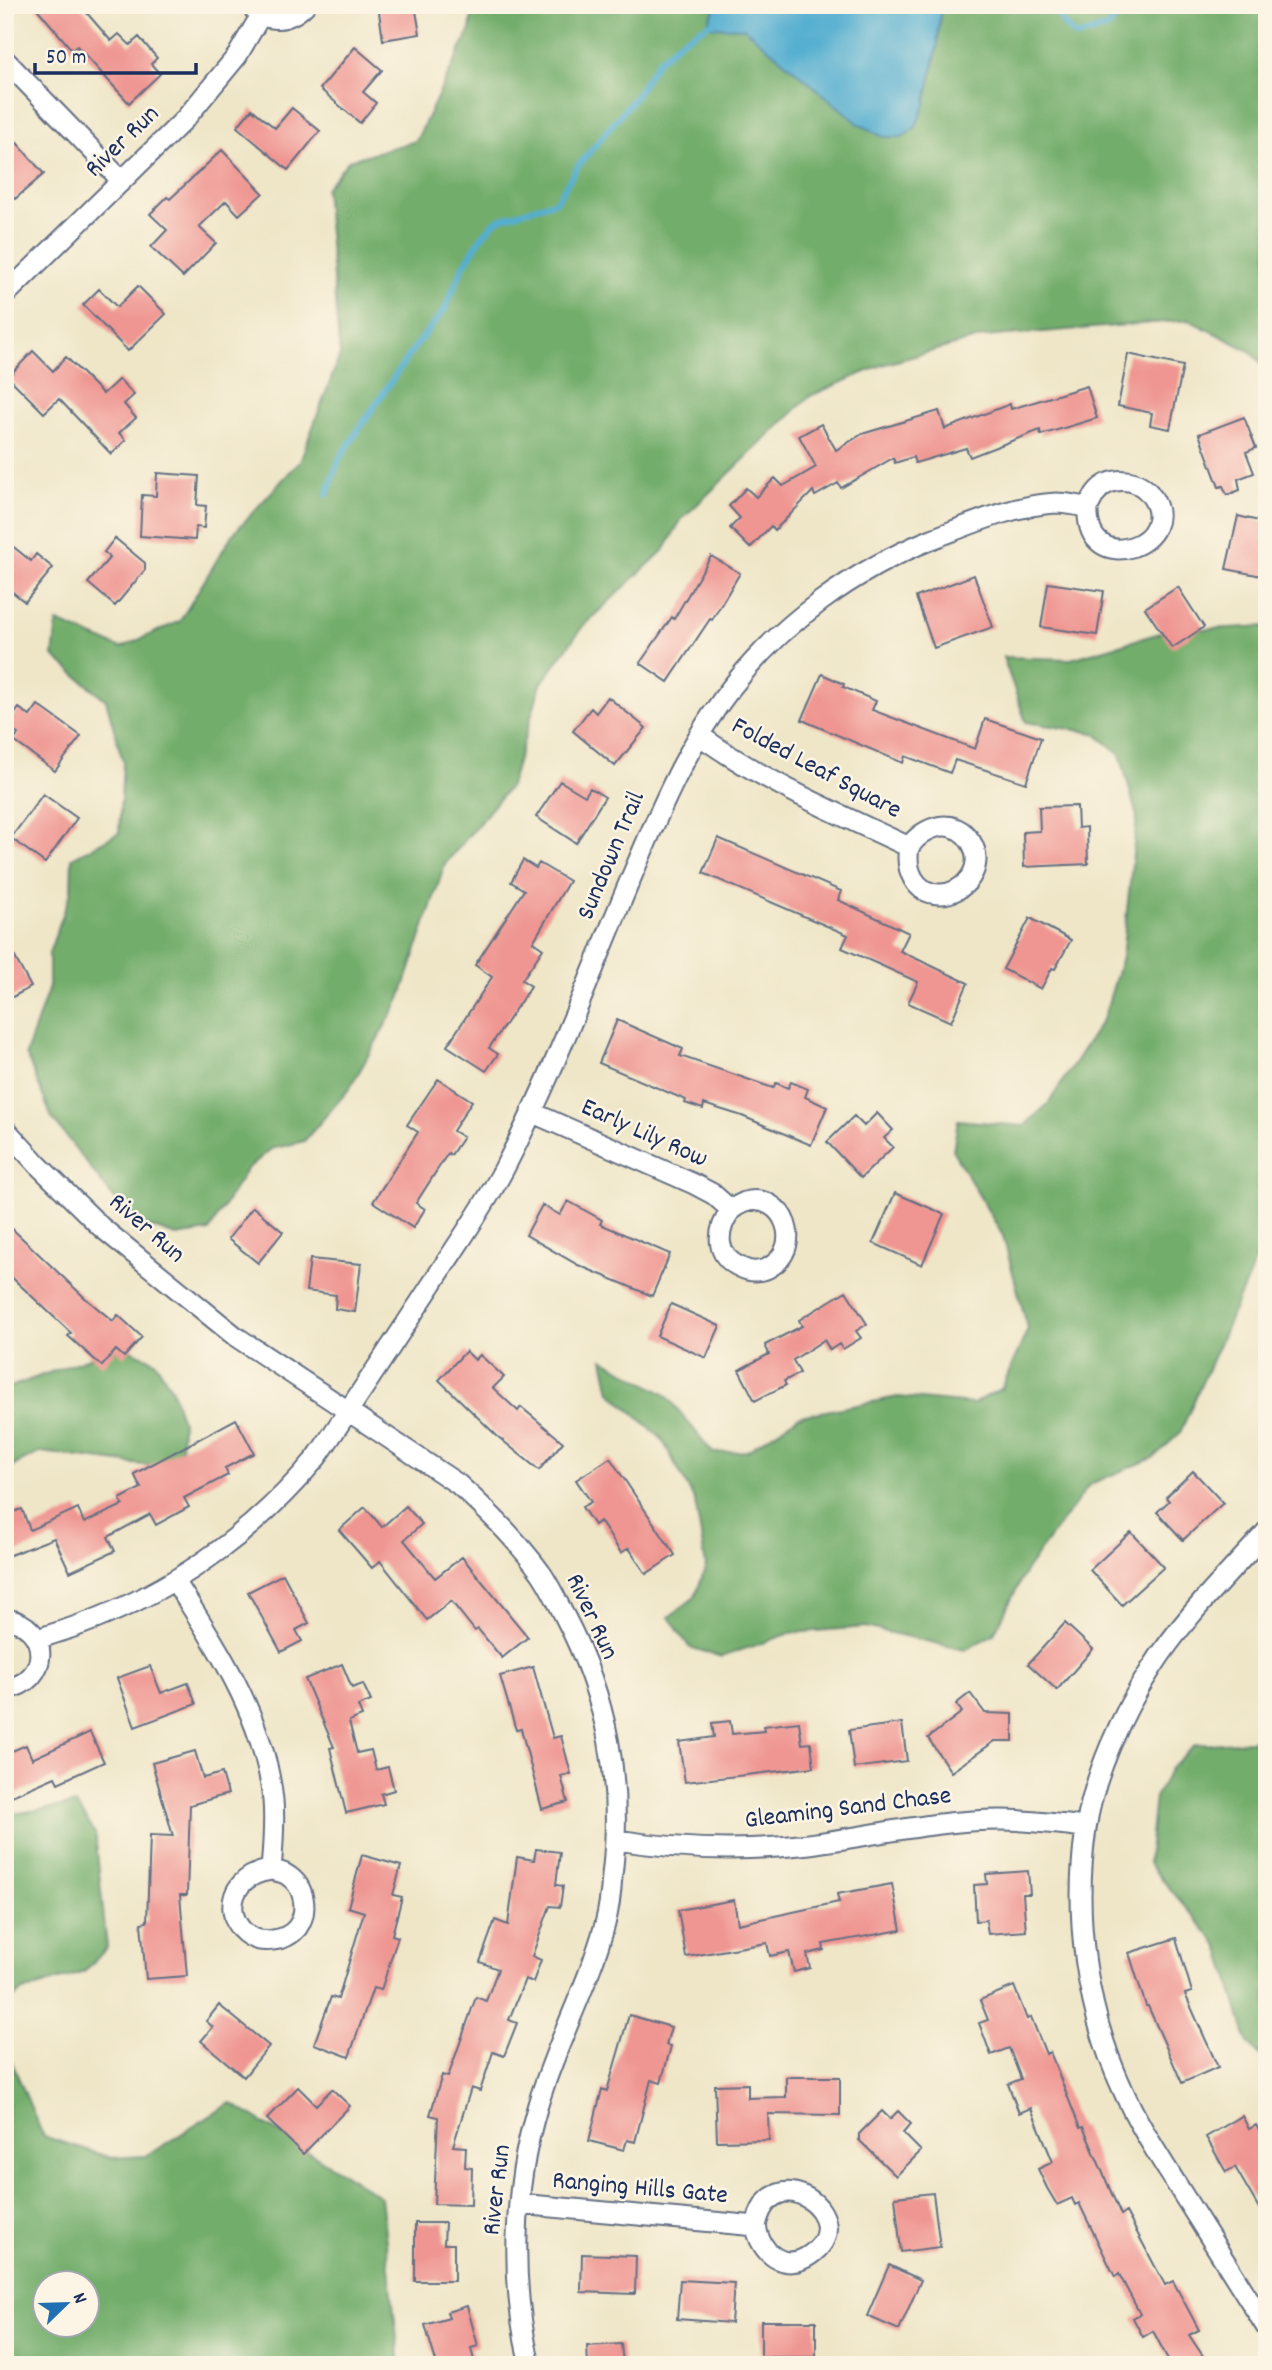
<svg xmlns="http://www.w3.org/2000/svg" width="1272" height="2370" font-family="Dekko,sans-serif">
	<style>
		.forest { fill: #73ad6c; stroke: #476e65; stroke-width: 2; fill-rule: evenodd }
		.water { fill: #52aed0; stroke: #366e97; stroke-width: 2 }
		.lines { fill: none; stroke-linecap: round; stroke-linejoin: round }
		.stream { stroke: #52aed0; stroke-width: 6 }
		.building { fill: #ef9692 }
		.street-casing { stroke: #656f83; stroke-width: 23 }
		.street { stroke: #fff; stroke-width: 19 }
		.labels { text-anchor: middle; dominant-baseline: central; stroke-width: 5; stroke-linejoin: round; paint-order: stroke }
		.street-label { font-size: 26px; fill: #1b2f5e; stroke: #fcf5e5 }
	</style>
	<rect width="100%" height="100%" fill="#fcf5e5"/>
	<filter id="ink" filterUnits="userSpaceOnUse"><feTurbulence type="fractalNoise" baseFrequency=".0143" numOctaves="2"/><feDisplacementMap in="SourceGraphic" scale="14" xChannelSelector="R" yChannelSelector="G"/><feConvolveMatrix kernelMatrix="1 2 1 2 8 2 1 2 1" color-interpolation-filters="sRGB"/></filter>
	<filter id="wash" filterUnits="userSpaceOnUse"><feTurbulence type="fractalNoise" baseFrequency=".00686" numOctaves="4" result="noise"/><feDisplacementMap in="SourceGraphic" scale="28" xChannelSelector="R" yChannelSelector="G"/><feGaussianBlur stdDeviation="1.57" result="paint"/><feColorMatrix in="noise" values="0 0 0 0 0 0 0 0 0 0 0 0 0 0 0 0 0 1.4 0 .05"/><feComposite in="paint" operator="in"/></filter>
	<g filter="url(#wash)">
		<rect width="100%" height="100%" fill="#efe6c8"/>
		<path class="forest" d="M473,5H717L709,20L713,27H744L859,124L925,105L937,48L941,5H1267V370L1250,351L1189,320L983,337L882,365L810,396L681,520L665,549L583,626L541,684L510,786L445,864L400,999L350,1088L304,1141L271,1149L246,1170L209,1231L176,1236L142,1224L116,1201L52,1118L26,1054L49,987V953L71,892L72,858L119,833L123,762L106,700L53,656L57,622L121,648L180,621L232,535L300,461L340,355L325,189L349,160L416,141L470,30Z
			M1267,626V1234L1180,1433L1153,1458L1090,1484L1026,1570L994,1634L965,1650L865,1627L791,1633L721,1657L689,1647L669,1617L695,1597L706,1566L695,1501L662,1439L610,1392L603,1359L666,1395L713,1453L747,1451L800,1416L898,1397L973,1404L1002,1388L1028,1329L1003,1236L953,1151L958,1120L1024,1126L1048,1104L1104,1017L1122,957L1137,817L1120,754L1094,733L1026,722L1003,657L1071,659L1167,631Z
			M121,1346L155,1361L172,1390L182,1422L181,1456L150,1466L41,1452L5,1470V1389Z
			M1264,1740L1267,1741V2064L1248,2043L1219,1946L1148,1863L1155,1797L1171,1768L1195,1745Z
			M76,1804L95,1833L107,1948L84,1972L20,1992L5,2007V1815Z
			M5,2046L43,2136L111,2158L146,2156L231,2103L381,2197L400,2365H5V2176L9,2164L5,2147ZM46,2282H88V2324H46Z"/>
		<path class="water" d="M717,5H941L937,48L925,105L915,128L902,137H883L859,124L744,28L713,27L709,20Z"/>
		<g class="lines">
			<path class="stream" d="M1054,5L1064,25L1077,37L1108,27L1128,5
				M327,495L339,459L411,352L445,309L463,267L481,238L497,220L556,201L578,166L635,97L657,62L680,41L711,23"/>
		</g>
		<g id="blocks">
			<path class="building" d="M34,5H80L111,41L119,34L130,45L139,37L157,58L151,64L160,74L129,103L77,46L72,50Z
				M378,5H415L420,34L383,40Z
				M355,47L382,70L363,92L376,103L360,123L320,89Z
				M292,108L320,131L288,170L237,127L252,109L275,128Z
				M5,129L44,174L15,199L5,188Z
				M222,150L263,193L239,215L226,201L199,227L216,243L183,277L151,247L167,230L150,214L167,197L170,199Z
				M138,286L166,314L128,351L83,305L99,289L117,307Z
				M33,351L53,371L66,357L103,394L119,379L134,395L124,404L136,418L119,433L126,440L111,454L59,399L44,413L8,377Z
				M1128,354L1183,366L1170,429L1150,425L1152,413L1118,406Z
				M1087,386L1097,418L1041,435L1040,430L970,457L966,448L915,463L913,457L895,463L893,458L841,488L838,483L815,496L813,491L775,530L771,526L750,548L730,528L740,518L729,506L746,488L756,497L775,478L783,486L816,467L799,436L821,424L836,450L862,434L939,411L945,429L1010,404L1011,409Z
				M1244,417L1256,448L1246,452L1254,473L1238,479L1240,490L1227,495L1223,486L1219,487L1199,434Z
				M157,473L199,476L197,505L206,506L204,528L196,527L195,540L140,536L142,495L156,496Z
				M1238,516L1267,523V577L1226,569Z
				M115,538L145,563V570L115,606L88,583L110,557L104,552Z
				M5,540L31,561L36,554L53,568L25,602L5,586Z
				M711,556L740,573L712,620L710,619L668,682L640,663L672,617L674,619Z
				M974,575L993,627L934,648L916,597Z
				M1048,583L1104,591L1097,635L1041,627Z
				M1178,587L1204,627L1172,648L1145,608Z
				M822,674L844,684L843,687L876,701L872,710L975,749L985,719L1041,738L1026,783L955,760L950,773L905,756L903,763L802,720Z
				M608,697L646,728L615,766L573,731L591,708L596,713Z
				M38,705L81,736L55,771L14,741L18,734L6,726L19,708L30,716Z
				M560,781L585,796L590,788L605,797L576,843L536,817Z
				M43,794L77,818L45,863L11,838Z
				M1077,806L1078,828L1087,827L1088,864L1024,867L1023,832L1040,831L1039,807Z
				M718,838L841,891L838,900L909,933L900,951L968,983L951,1022L908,1003L918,982L842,948L848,935L703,873Z
				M523,860L536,868L539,863L569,881L533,942L543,949L522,980L531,986L489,1048L498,1054L486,1071L447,1046L492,977L475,965L524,890L511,882Z
				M1030,918L1071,940L1055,969L1052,968L1041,989L1003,969Z
				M5,939L31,987L5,1001Z
				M617,1020L683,1049L680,1056L773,1088L776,1083L788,1088L791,1082L808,1089L805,1097L827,1107L811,1145L742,1116L704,1104L703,1109L685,1103L686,1100L599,1063Z
				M438,1079L472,1101L453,1131L463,1137L451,1155L448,1153L416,1203L425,1209L413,1228L373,1202L418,1132L407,1125Z
				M877,1113L893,1130L884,1138L893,1147L861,1178L827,1142L854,1116L864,1126Z
				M895,1193L944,1214L922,1265L873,1243Z
				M568,1201L602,1220L600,1224L670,1254L652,1296L578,1265L526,1235L542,1205L560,1215Z
				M253,1207L283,1232L258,1263L228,1239Z
				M5,1222L84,1297L113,1321L118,1315L142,1337L124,1357L116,1350L102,1366L68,1336L71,1333L5,1271Z
				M310,1259L361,1264L355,1312L335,1309L336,1295L306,1291Z
				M846,1291L867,1324L856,1331L861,1338L843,1349L839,1344L830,1350L824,1340L793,1360L800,1373L784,1381L786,1385L755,1401L739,1370L769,1354L765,1345L802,1326L799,1320Z
				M671,1304L720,1326L706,1358L657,1336Z
				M466,1351L475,1360L480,1355L504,1377L493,1388L518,1411L521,1407L563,1442L539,1470L497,1436L439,1380Z
				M236,1419L254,1453L225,1468L228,1475L184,1498L189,1507L156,1525L150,1514L108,1537L115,1551L70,1572L54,1538L5,1557V1515L22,1509L30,1530L78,1508L84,1523L123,1505L120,1499L141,1488L134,1474Z
				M610,1458L675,1555L646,1574L629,1548L621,1553L600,1521L594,1525L582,1507L591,1502L576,1480Z
				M1193,1471L1223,1503L1183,1540L1157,1512L1169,1501L1166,1497Z
				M406,1506L422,1524L404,1540L435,1578L462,1557L528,1637L502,1658L478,1629L475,1631L451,1601L427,1620L380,1561L372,1568L339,1530L365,1507L382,1527Z
				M1131,1532L1164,1567L1122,1605L1090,1570Z
				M283,1574L309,1623L296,1630L302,1641L281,1652L248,1592Z
				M1065,1623L1093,1649L1057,1690L1028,1664Z
				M342,1664L352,1688L363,1684L371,1701L358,1706L362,1716L349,1721L357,1753L371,1750L376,1770L388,1767L394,1790L381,1794L384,1804L346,1813L330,1748L334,1747L305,1679Z
				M150,1666L161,1693L188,1683L196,1704L135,1727L117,1678Z
				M533,1667L553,1738L561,1736L571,1774L561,1776L568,1802L542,1809L521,1729L516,1730L500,1676Z
				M970,1693L985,1713L1013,1714V1741H995L951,1772L928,1738L962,1712L956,1704Z
				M730,1721L732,1734L764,1731L763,1726L799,1722L802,1744L811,1743L814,1767L685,1782L679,1742L714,1737L712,1723Z
				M902,1723L907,1761L854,1768L849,1730Z
				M90,1732L104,1762L58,1783L55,1777L5,1799V1754L26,1745L32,1759Z
				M195,1751L203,1778L222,1773L228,1794L190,1805L187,1895H180L187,1976L146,1979L141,1923L147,1922L150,1835L173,1836L152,1763Z
				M536,1849L560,1852L556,1885L563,1886L560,1907L550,1906L532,1956L541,1960L533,1982L525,1979L509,2020L517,2023L504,2056L493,2052L480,2091L471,2088L453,2146L466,2147L465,2167L472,2168L471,2205L434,2204L438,2117L430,2115L442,2075L448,2077L476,1997L486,2001L498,1969L480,1962L495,1920L508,1925L517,1857L534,1860Z
				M362,1855L401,1866L393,1895L402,1897L392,1935L398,1937L381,1990L373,1988L349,2057L314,2044L331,1997L338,1999L364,1912L348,1907Z
				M1028,1871L1030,1894H1023L1026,1931L988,1934L986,1920L976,1921L974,1885L987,1884L986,1874Z
				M892,1884L901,1930L823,1944L824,1950L807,1954L810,1968L794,1972L789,1952L770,1956L767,1943L686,1957L678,1910L734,1900L738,1924L839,1902L837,1894Z
				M1176,1938L1192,1992L1185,1994L1218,2067L1182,2083L1148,2006H1146L1129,1953Z
				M1014,1986L1027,2019L1031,2017L1046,2054L1050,2052L1080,2128L1083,2127L1121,2215L1126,2212L1165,2285L1173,2281L1199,2330L1189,2335L1209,2365H1171L1153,2331L1143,2337L1133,2318L1140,2314L1119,2274L1115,2277L1079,2203L1075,2205L1072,2198L1057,2205L1047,2188L1038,2169L1053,2162L1031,2108L1019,2113L1008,2084L1021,2079L1009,2048L991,2055L979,2023L988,2020L980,2000Z
				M219,2005L269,2046L244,2077L201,2041L213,2027L206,2021Z
				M629,2015L671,2027L666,2045L671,2046L661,2083L651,2080L635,2142L627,2140L624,2150L589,2141L602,2089L607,2091Z
				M786,2077H840V2115L768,2114L769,2140L717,2141L715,2085L748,2084V2098L786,2097Z
				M298,2087L316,2105L332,2089L350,2106L303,2154L267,2119Z
				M882,2111L890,2119L898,2111L911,2124L903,2133L921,2151L896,2176L859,2140V2134Z
				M1242,2116L1249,2129L1256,2125L1267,2144V2222L1235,2167L1226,2172L1206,2137Z
				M933,2193L940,2247L901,2252L895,2197Z
				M415,2223H445L444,2244H454V2281H415Z
				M582,2254L636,2256L635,2294L581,2292Z
				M889,2265L921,2280L899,2330L867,2316Z
				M680,2280L734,2283L731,2323L677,2319Z
				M467,2306L478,2346L471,2348L475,2365H437L425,2325L449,2318L447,2312Z
				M761,2321H816V2357H761Z
				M621,2344L623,2365H588L587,2346Z"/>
		</g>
	</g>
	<g filter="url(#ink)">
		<use href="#blocks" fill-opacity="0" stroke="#656f83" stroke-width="2"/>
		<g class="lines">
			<defs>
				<path id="street" d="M250,5C266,25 289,21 305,5
					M5,60L121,180
					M5,295L185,119L237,56L261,15
					M699,735C764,782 837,813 909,847C924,826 954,815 971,842C986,866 965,895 939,894C914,893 905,869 909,847
					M531,1112L694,1184L713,1194L731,1210C735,1207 740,1204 745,1202C784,1191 806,1248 768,1268C760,1272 750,1272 742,1268C714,1256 716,1231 731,1210
					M5,1129L38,1165L101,1227L235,1336L458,1484C488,1511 517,1540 541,1573C550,1586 557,1601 564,1615C608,1699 623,1782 612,1876C611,1892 609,1909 605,1924C588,1987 555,2045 537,2108C513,2190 510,2281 530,2365
					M1267,1531C1227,1576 1183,1618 1151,1669C1122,1713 1093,1777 1086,1829C1073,1915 1086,2010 1122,2088C1138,2125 1161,2159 1182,2193C1210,2238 1239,2283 1267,2328
					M175,1581C218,1649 264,1717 273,1800C275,1823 273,1847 271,1870C214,1877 226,1947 273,1940C283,1939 291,1935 297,1928C309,1911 305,1886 287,1875C283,1872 276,1871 271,1870
					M5,1619C52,1625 51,1683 5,1689
					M37,1639C59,1632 82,1625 103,1616C186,1582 260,1526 317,1457C356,1400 394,1342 432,1284C456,1246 483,1209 504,1169C553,1075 590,975 631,878C659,812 687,745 731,688C781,623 855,570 932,539C971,524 1014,505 1056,503C1067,503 1078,506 1088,507C1084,583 1189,542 1149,493C1136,477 1109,476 1096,493C1093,497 1091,502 1088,507
					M617,1840C680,1850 745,1852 809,1844C872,1836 936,1820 1000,1820C1029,1820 1057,1824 1086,1827
					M520,2204L756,2226C760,2253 784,2273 810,2255C863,2219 772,2151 756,2226"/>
			</defs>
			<use href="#street" class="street-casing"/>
			<use href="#street" class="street"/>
		</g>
	</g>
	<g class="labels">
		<g class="street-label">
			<text transform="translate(123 142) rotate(-44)">River Run</text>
			<text transform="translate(816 769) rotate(28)">Folded Leaf Square</text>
			<text transform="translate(612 856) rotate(-67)">Sundown Trail</text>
			<text transform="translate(644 1134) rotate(24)">Early Lily Row</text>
			<text transform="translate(146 1229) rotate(41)">River Run</text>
			<text transform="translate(591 1617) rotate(65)">River Run</text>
			<text transform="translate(848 1809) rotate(-7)">Gleaming Sand Chase</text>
			<text transform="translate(640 2189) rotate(5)">Ranging Hills Gate</text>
			<text transform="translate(498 2190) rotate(-83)">River Run</text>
		</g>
	</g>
	<rect width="1272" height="2370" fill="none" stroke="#fcf5e5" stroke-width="28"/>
	<g transform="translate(66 2304) rotate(67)"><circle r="33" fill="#fcf5e5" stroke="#a2a6af" stroke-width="2"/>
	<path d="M0-5L12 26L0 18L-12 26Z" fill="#1f6fb2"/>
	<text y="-10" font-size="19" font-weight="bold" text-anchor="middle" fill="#1b2f5e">N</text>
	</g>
	<path d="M35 63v10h161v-10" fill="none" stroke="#1b2f5e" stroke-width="3.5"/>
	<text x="46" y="63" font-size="21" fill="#1b2f5e" stroke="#fcf5e5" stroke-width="5" paint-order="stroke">50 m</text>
</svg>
